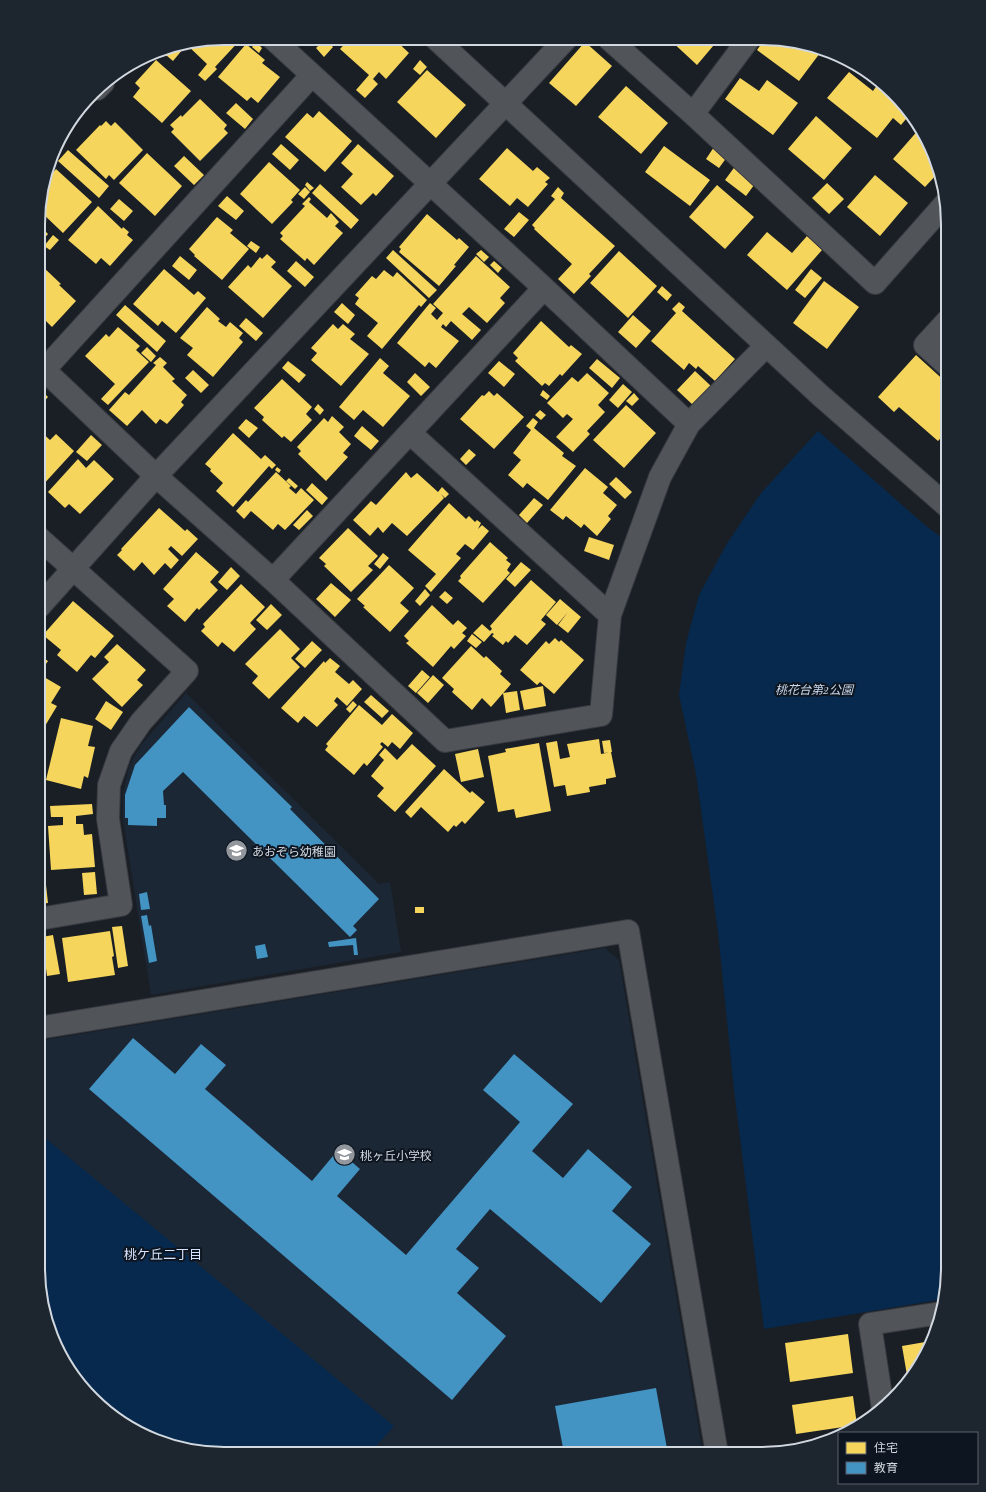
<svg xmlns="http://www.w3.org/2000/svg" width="986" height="1492" font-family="'Playfair Display','Noto Sans JP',serif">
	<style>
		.built { fill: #1c2735 }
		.green { fill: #07294d }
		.homes { fill: #f6d55c }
		.schools { fill: #4393c3 }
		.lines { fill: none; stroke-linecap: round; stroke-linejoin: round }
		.minor-casing { stroke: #373a40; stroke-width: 24 }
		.minor { stroke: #51555a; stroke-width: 22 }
		.labels { text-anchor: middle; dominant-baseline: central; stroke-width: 4; stroke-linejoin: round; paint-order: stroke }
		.park-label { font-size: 12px; font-style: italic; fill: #c9d8eb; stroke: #0d1520 }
		.poi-label { font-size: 12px; fill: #d2d8df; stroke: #0d1520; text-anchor: start }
		.neighbourhood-label { font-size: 13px; fill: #d5e3fe; stroke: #0d1520 }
		.rim { fill: none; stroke: #d2d8df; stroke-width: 2 }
	</style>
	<rect width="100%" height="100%" fill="#1a1f25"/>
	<path class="built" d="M186,693L379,884L390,882L401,952L151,995L123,819V793L129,767L141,745Z
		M605,948L619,960L703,1454L200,1452L153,1440L111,1416L77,1381L52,1339L38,1268V1041Z"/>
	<path class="green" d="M818,431L926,526L948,542V1280L944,1299L764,1329L734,1090L718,932L696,774L679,695L686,643L699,595L726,545L761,493Z
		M38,1132L394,1426L370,1453L200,1452L153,1440L111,1416L77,1381L52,1339L38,1268Z"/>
	<path class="homes" d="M224,38H242L215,67L217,69L205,81L198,75L207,64L186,44Z
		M350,38H393L409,53L386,79L379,72L373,79L378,84L365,98L356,90L369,75L340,49Z
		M325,39L333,47L324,57L316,48Z
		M669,39H719L697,65Z
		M764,40H786L823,49L799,81L757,50Z
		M256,42L262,48L259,53L252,47Z
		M585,42L612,66L576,106L549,83Z
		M246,44L265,60L262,63L280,77L258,103L251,97L247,101L218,77Z
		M179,46L183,49L173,61L160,50L164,48Z
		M156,60L191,91L162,123L133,97L140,88L135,83Z
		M420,60L427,67L420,75L413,69Z
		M427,70L466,105L436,138L397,102Z
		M849,72L873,91L880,81L909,111L911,113L901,125L893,118L877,138L827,98Z
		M740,78L759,91L767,80L798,103L773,135L725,99Z
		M626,86L668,123L641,154L598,117Z
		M200,99L227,125L224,129L228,133L200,161L171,132L174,129L170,125L181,115L182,117Z
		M236,103L253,119L245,129L226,113Z
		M319,111L352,141L325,172L285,137L307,113L313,118Z
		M816,116L852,148L824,180L788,149Z
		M106,121L111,126L115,122L143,150L114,180L109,175L106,179L76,150L100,125L101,126Z
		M920,128L934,153L938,173L925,187L893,159Z
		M281,144L299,160L290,170L272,154Z
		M358,144L394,176L376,196L373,193L361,205L341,187L353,174L341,163Z
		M664,146L710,180L690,206L645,172Z
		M714,147L727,157L719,168L706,159Z
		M507,148L533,171L537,167L550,178L545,182L548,184L528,207L517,198L510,206L479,179Z
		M68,150L109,186L99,198L58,161Z
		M147,153L182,186L155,216L119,183Z
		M184,156L204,175L194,185L174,166Z
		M269,162L300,190L291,200L293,202L272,224L240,194Z
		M736,165L757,181L746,196L725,180Z
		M56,169L92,202L63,233L40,211V200L47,179Z
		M875,175L908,203L880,236L847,207Z
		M307,182L314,188L310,191L305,185Z
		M827,183L844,199L829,214L812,198Z
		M320,184L359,220L351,229L312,193Z
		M717,185L754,217L725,249L689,217Z
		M305,187L310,192L304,199L298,194Z
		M558,187L564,193L561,198L615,246L589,274L591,276L574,294L558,279L572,264L534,229L535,228L532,225L555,199L551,196Z
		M227,196L244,211L236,220L218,206Z
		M309,197L311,199L309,202L327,218L331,213L339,222L335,226L343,233L314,265L307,258L305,261L280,239L283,236L280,233L305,206L302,204Z
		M119,199L133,211L124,221L110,209Z
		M98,206L122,229L123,227L129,232L127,235L133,240L110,266L101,258L96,264L68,240Z
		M519,212L529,220L514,237L504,229Z
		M427,214L457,240L459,238L469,247L454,265L456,266L439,286L399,252L401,249L399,247Z
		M217,217L233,230L230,233L249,249L222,280L194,256L195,255L189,249Z
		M40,226L48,234L40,243Z
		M767,232L792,253L807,236L822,250L787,290L747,255Z
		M53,235L59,240L50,250L44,246Z
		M251,241L260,247L256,253L247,246Z
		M40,248L44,252L40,257Z
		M393,250L437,290L429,298L386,258Z
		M481,250L489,257L484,262L476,254Z
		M619,251L657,286L628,318L590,283Z
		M267,254L276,262L271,267L292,286L263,318L228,287L248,265L251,268L260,257L262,259Z
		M180,256L197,270L189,280L172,266Z
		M476,256L510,287L500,298L505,303L487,323L469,307L462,314L481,330L472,340L451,321L446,327L443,324L441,327L459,341L436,368L429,362L425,367L397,343L430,303L436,308L431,314L437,320L443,313L433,304Z
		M296,261L314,277L305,287L287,271Z
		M494,261L502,268L498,273L490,265Z
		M42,266L61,284L59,285L76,301L52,327L46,321L42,325L39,323L40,268Z
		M164,269L194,295L198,291L206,298L176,333L162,321L158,326L133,304Z
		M811,269L822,278L805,298L795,290Z
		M384,270L393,277L397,272L427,300L421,307L419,305L382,349L367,336L378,323L355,304L359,298L355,295L372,276L376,279Z
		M824,281L859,307L827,349L793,323Z
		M662,286L672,295L667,301L657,292Z
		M679,302L685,307L682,311L735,359L715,381L698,366L696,369L689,363L684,370L651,341L676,313L672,309Z
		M342,303L355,315L348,324L334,312Z
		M125,305L166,341L157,352L116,315Z
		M207,307L220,319L218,321L226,327L230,322L243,333L239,338L243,342L213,377L187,355L193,348L180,338Z
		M633,315L651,331L636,348L618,332Z
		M246,318L263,333L256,341L239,326Z
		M541,321L569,347L571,345L582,354L562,376L560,374L549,386L545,383L542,386L515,361L518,358L513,353Z
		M333,324L338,329L343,324L355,334L350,339L369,354L341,386L311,360L317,353L311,348Z
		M118,327L140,346L136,350L149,362L108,405L101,399L115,384L85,356L106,334L109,337Z
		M147,347L156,356L151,362L141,353Z
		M916,355L948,384V430L938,441L899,407L894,412L878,397Z
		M160,357L167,363L163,367L175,379L172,381L187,395L181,402L184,405L167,424L160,419L156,424L142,410L127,426L109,410L125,392L129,395L156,365L153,363Z
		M380,358L389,366L383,373L410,396L383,427L363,410L354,420L339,407Z
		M597,359L620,378L612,388L589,368Z
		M288,361L306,375L299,383L282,368Z
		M499,361L515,374L504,387L488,373Z
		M193,370L209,385L201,393L185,378Z
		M695,371L712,387L694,406L677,390Z
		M415,373L430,387L421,396L407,382Z
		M587,373L609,393L598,405L605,412L587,431L590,434L573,452L556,437L573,419L567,414L563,418L547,403L572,377L578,382Z
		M282,379L312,407L306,414L312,420L291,442L284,436L282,438L262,420L264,417L254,408Z
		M623,384L632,392L618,408L609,400Z
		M39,388L48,397L39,407Z
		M543,390L550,396L547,400L540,395Z
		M489,391L494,396L497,393L524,417L494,449L460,419L482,395L484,396Z
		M634,393L639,399L632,406L626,401Z
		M318,404L324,410L320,415L314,409Z
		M626,405L656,433L624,468L593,440Z
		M540,410L546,415L541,420L535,415Z
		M332,416L344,427L339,432L351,444L343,453L348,457L326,481L298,454L301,451L297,447L324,418L328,422Z
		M533,418L538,422L534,428L564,453L562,456L576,466L548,500L527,483L523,488L508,475L521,460L513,453L531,430L526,426Z
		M246,419L258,428L249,438L238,428Z
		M362,426L379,441L371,450L354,436Z
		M39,430L50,440L56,434L74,451L41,487L39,485Z
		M233,433L261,459L265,455L276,465L272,469L269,466L233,507L216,491L223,483L210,471L211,469L205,464Z
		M91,435L102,445L87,461L76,452Z
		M469,449L476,455L466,465L460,459Z
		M78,459L86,468L94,460L114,479L80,514L69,504L65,508L48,492Z
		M277,467L281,470L279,473L275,470Z
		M585,468L608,487L603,493L617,505L608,516L611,519L597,536L584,524L581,528L566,516L563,520L550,510Z
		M276,472L291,486L289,488L296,494L301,488L314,500L285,530L278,524L273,530L251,511L244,519L236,511L246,500L248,502Z
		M406,472L411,478L417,473L438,492L442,487L449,494L445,498L441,494L444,498L407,536L392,523L383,533L378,527L370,536L353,520L371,501L376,505Z
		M616,477L632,492L625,499L609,484Z
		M289,478L298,486L295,489L286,481Z
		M312,483L328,498L322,505L306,490Z
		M534,498L543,505L527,523L519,515Z
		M449,503L466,519L469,516L475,522L477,520L481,523L478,529L482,525L489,531L473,550L465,544L456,554L461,558L431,592L425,586L436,574L408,550Z
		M159,508L185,531L187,529L198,539L182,556L171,546L168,549L179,560L171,569L165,563L154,575L142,562L134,571L117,555L122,550L121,549Z
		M307,510L313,516L299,530L293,525Z
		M348,528L378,556L368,566L373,570L351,592L324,566L326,564L319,558Z
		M589,537L614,545L609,560L584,551Z
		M490,542L508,558L506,560L511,564L507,570L510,573L483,603L458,581L461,578L460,576Z
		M196,552L219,572L210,582L218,590L199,610L197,608L185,622L167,606L174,599L163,589Z
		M383,553L389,558L380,569L374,564Z
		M521,562L531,570L515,587L506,579Z
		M389,565L414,588L400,603L409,611L390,632L363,607L365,606L357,599Z
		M231,567L240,576L227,590L218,582Z
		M531,580L556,602L541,620L546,624L527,645L515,635L508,643L506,641L503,645L492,636L494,634L492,633L484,642L473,633L482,624L490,631L492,629L490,626Z
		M331,583L351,600L335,617L316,599Z
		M241,584L265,607L250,623L256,629L234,652L222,642L218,647L201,631L205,627L203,624Z
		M425,589L430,595L420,606L415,601Z
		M445,591L453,598L447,604L439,597Z
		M560,599L581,617L568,633L558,625L568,612L557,625L546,615Z
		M73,601L114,636L95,658L91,655L77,672L57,655L61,650L43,635Z
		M271,604L282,615L267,630L256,620Z
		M432,605L453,625L458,620L467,628L462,633L466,636L454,649L451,646L433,667L406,643L409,641L404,636Z
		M280,629L300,649L291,658L300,667L269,699L252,683L258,676L245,664Z
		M472,634L482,642L476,648L467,641Z
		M555,638L559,642L561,640L584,660L554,694L540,682L537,685L520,670L546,641L549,644Z
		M312,641L322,650L305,668L295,659Z
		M117,644L146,670L137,680L143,685L122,707L92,679L109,662L104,657Z
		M471,646L484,658L486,656L502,671L500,674L511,684L491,707L482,698L472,710L452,692L454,689L442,678Z
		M39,655L48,661L41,671L39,670Z
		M330,658L340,666L335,672L349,684L353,680L362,689L347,706L337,697L334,701L338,705L317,727L304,716L298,723L281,708L324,661L325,663Z
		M422,670L430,677L416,693L408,686Z
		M39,674L61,687L51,703L57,706L39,736Z
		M433,675L444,685L428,703L417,693Z
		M543,686L546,706L524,710L520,691Z
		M517,691L520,710L506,713L503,693Z
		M371,695L389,711L382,718L364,702Z
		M106,701L123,712L111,730L95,719Z
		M353,701L357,705L350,713L346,709Z
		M359,705L382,725L392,714L413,733L400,749L392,742L388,747L382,742L380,744L383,747L367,766L364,763L354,775L325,750L328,746L326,744Z
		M61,718L93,726L88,746L95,747L88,778L84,776L81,789L46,780Z
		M599,739L601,754L611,752L616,777L606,779V784L589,787L590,792L567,796L565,785L554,787L546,743L557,741L560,759L570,757L567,744Z
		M610,740L612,752L604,753L602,741Z
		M539,743L551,811L516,818L514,809L498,812L488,756L506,752L505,749Z
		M412,744L436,766L395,812L377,796L384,788L371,776L384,760L379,755L385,748L397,760Z
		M478,749L484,777L461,782L455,754Z
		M444,769L470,793L472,791L485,802L465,824L462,821L456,827L454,825L448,832L421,807L411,818L405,812Z
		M92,804L93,814L76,816V824H83L84,835L92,834L95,867L51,870L48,826L63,825V817H51L50,806Z
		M44,867L48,903L39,904V868Z
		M95,872L97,894L84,895L82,873Z
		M415,907H424V913H415Z
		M122,926L128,966L118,968L112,927Z
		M110,931L114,956L112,957L115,975L68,982L62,938Z
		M53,935L60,974L47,976L42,937Z
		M38,940L44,967L40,968L43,984L38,985Z
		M848,1334L853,1373L790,1382L785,1343Z
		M931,1341L916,1371L908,1381L902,1346Z
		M853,1396L857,1425L796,1434L792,1405Z"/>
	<path class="schools" d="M189,707L292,807L290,809L379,899L353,926L357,930L350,937L183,772L163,791L164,805H166V818H157V826L128,825V818H125V795L135,765Z
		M147,892L150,909L141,910L139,894Z
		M147,915L149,926L151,925L157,961L149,963L141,916Z
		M356,938L358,955H354L353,945L329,947L328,942Z
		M265,944L268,957L257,959L255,946Z
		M133,1038L175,1074L201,1044L226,1065L205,1089L312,1181L338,1150L360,1169L337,1196L406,1255L520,1122L483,1090L514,1054L573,1104L532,1151L563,1178L588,1149L632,1187L612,1211L651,1244L601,1303L490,1209L456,1249L479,1268L457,1293L506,1336L452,1400L89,1089Z
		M656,1388L668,1454L564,1453L555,1406Z"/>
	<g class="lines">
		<defs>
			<path id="minor" d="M272,38L544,288L689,424
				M436,39L821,396L948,507
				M609,39L693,114L875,283L944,205
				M97,89L103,83
				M693,114L748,40
				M39,365L156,476L273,580L445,741L601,715L610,615L660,477L689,424L766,346
				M948,366L925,345L948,320
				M44,370L312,75
				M410,433L610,615
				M273,580L544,288
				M39,607L156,476L566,39
				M39,919L121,905L108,819L109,785L121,751L141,722L187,671L39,538
				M38,1028L628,931L717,1454
				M883,1409L870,1324L941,1313"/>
		</defs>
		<use href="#minor" class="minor-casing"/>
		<use href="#minor" class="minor"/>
	</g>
	<defs>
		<symbol id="school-disc" viewBox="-11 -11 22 22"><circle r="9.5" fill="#92979e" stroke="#0d1520"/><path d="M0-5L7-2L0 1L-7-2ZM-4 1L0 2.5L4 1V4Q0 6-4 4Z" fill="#fff"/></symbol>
	</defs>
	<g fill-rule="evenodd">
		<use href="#school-disc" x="224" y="838" width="25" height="25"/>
		<use href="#school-disc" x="332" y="1142" width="25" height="25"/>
	</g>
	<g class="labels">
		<g class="park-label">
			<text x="814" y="689">桃花台第2公園</text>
		</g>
		<g class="poi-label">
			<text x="252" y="851">あおぞら幼稚園</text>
			<text x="360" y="1155">桃ヶ丘小学校</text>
		</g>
		<g class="neighbourhood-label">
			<text x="163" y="1253">桃ケ丘二丁目</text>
		</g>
	</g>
	<path d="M0 0H986V1492H0ZM224 45H762A179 179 0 0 1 941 224V1268A179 179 0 0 1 762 1447H224A179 179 0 0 1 45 1268V224A179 179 0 0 1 224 45Z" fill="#1d252f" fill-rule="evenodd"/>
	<path class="rim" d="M224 45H762A179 179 0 0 1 941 224V1268A179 179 0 0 1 762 1447H224A179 179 0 0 1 45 1268V224A179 179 0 0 1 224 45Z"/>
	<rect x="838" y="1432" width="140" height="52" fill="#0d1520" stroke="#5c636c"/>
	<rect x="846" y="1442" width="20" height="12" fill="#f6d55c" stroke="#5c636c"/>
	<text x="874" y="1452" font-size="12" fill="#d2d8df">住宅</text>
	<rect x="846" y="1462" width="20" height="12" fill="#4393c3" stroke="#5c636c"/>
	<text x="874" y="1472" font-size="12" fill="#d2d8df">教育</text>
</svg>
